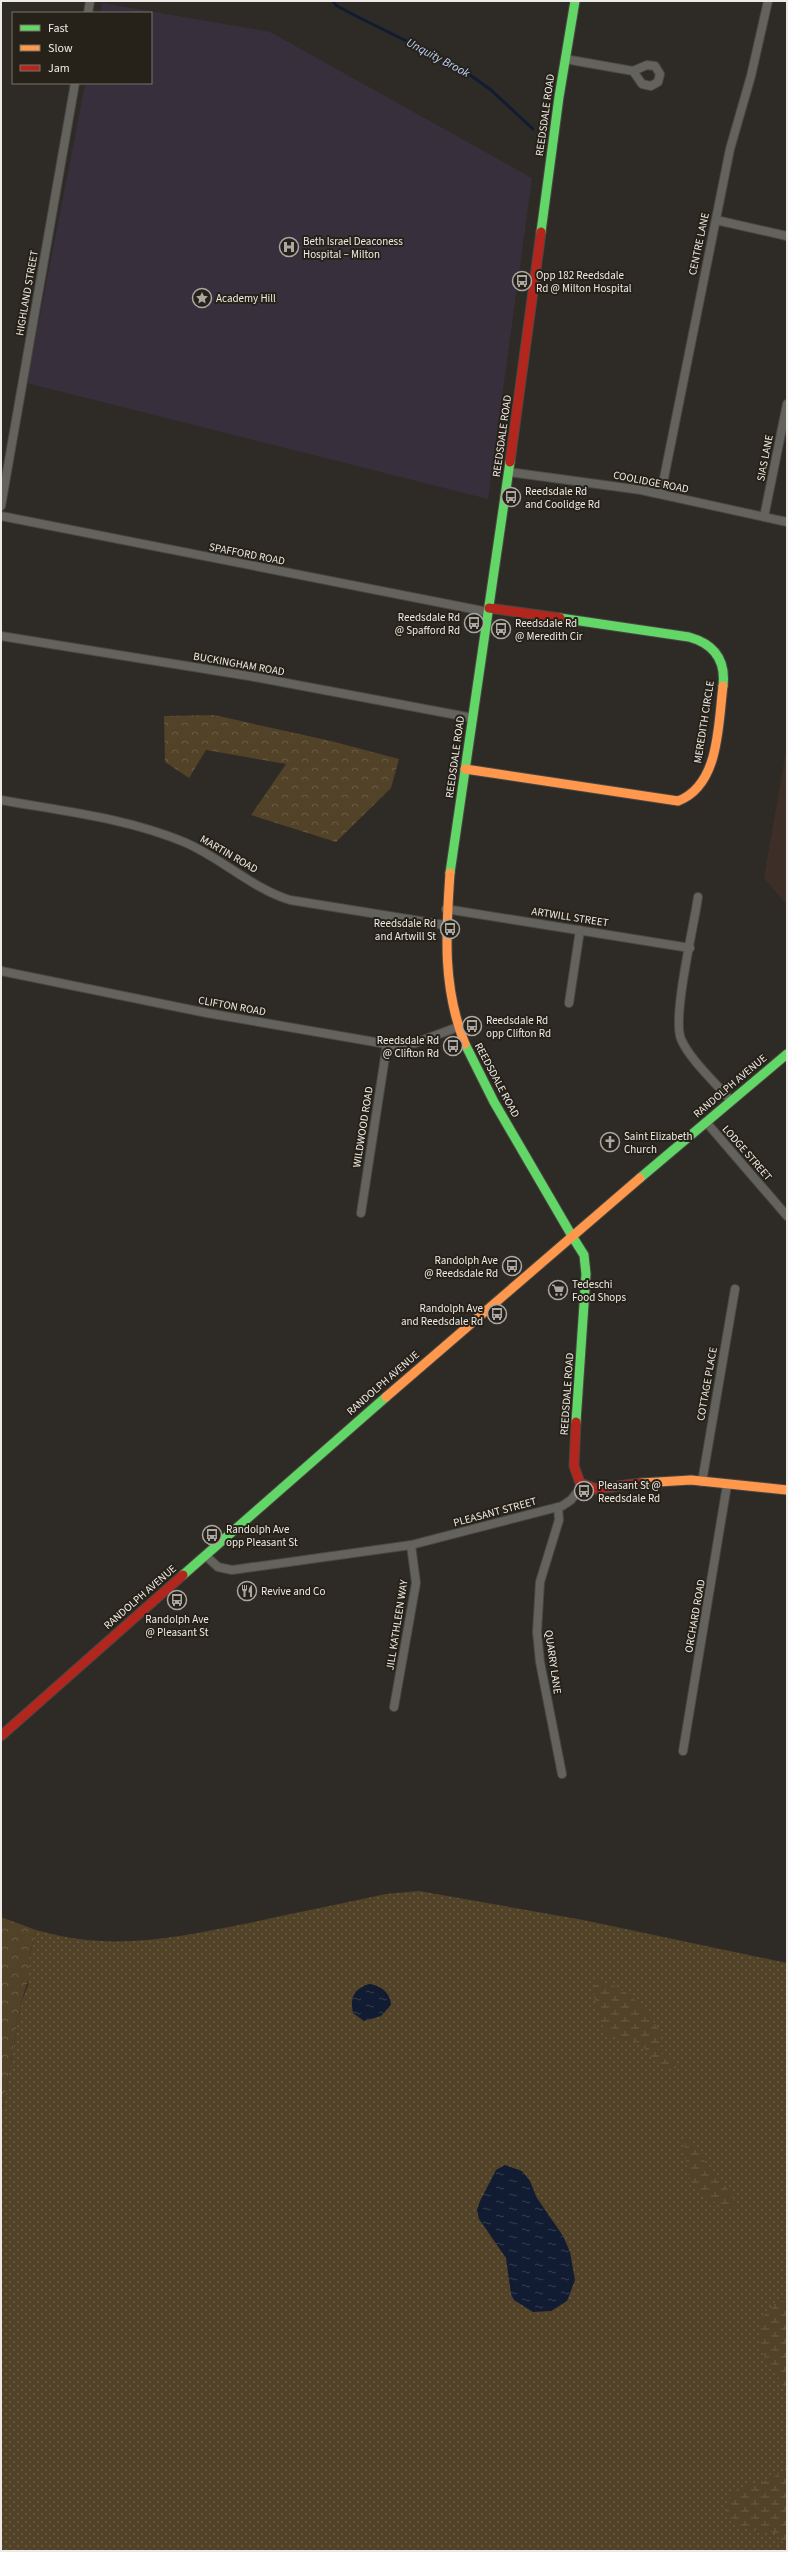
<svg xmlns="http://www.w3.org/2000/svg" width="788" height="2552" font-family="'Source Sans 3',sans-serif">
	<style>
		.education { fill: #3e2e28 }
		.medical { fill: #382f3c }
		.grass { fill: url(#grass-dots) }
		.forest { fill: url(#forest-crowns) }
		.wetland { fill: url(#wetland-marsh) }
		.water { fill: url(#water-ripples) }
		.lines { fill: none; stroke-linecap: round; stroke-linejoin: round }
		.stream { stroke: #111c32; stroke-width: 3 }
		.street-casing { stroke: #494743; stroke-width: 10 }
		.fast-casing { stroke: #494743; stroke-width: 11 }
		.slow-casing { stroke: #494743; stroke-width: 11 }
		.jam-casing { stroke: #494743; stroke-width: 11 }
		.street { stroke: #64625d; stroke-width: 8 }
		.fast { stroke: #63d668; stroke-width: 9 }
		.slow { stroke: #ff974d; stroke-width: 9 }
		.jam { stroke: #b3261e; stroke-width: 9 }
		.labels { text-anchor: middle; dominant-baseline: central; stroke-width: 4; stroke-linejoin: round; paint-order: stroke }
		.street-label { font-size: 11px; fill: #eeeae5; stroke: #272219 }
		.poi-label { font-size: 11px; fill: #eeeae5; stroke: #272219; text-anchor: start }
		.water-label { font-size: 12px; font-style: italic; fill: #bbd4fe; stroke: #272219 }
	</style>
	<defs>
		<pattern id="grass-dots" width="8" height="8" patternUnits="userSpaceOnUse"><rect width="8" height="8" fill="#514228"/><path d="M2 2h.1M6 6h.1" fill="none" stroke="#6a5d47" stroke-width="1.8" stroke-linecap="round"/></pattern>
		<pattern id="forest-crowns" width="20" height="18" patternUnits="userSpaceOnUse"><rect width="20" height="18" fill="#514228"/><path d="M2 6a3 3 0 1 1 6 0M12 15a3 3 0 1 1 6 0" fill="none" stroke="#6a5d47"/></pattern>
		<pattern id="wetland-marsh" width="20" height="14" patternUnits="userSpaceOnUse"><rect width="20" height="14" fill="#514228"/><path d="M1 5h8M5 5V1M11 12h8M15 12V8" fill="none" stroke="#6a5d47"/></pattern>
		<pattern id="water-ripples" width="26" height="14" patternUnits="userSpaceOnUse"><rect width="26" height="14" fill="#111c32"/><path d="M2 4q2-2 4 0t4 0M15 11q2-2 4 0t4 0" fill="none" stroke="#343d50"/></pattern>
	</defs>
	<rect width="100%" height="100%" fill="#2e2b26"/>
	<path class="education" d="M787,745V905L764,878Z"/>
	<path class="medical" d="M102,3L270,32L532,178L488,499L27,383L85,85L151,83V13H101Z"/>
	<path class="grass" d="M419,1891L583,1920L787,1963V2551H1V2120L21,2003L28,1985L29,1958L36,1930C112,1952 174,1938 249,1923C295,1913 340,1904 386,1894Z"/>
	<path class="forest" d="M214,715L331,741L399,759L391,788L336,842L251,815L286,764L206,750L189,778L165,762L164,716Z
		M1,1917L36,1930L29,1958V1977L21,2003L1,2120Z"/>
	<path class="wetland" d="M598,1981C626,1985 645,2009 660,2031V2039L656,2044C659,2057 672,2059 681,2067C652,2075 653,2048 634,2041C625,2038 610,2039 605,2031C602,2027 593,1995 593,1989Z
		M688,2136L706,2163L730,2192L736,2206L730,2208C687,2193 688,2180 684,2139Z
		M776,2301L787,2302V2392C767,2361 741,2335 776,2301Z
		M787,2467V2548L775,2533C745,2528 715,2532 732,2492C753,2482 769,2484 787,2467Z"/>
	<path class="water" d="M369,1984C380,1985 391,1993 391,2005L381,2016L364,2021L353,2013C350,1998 353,1989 369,1984Z
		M505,2165L522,2171L530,2181L537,2198L563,2236L570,2252L575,2280L567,2301L551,2311L533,2312L514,2300L511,2294L506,2258L479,2219L477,2210L480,2201L496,2170Z"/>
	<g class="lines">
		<path class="stream" d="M333,1L337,6L360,18L459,67L491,90L533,129"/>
		<defs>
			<path id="street" d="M88,13L90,1
				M565,59L633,71
				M647,65L655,66L660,74L658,82L651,86L642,84L633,71Z
				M716,220L787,236
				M509,472L641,490L787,522
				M661,493L730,149L751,76L768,1
				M1,506L75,83
				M1,516L488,612
				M764,517L787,404
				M1,636L249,676L473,718
				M1,800C62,811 127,818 184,842C220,857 253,889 290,900L445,925
				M698,897C694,926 672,1017 681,1039C690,1060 716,1083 731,1101
				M446,909L690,948
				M1,971L207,1013L398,1046L415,1043L458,1027
				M569,1003L580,930
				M706,1122L787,1216
				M361,1213L387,1044
				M702,1482L735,1289
				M558,1507L559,1520L540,1582L537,1632L540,1662L562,1774
				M206,1556L218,1567L232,1570L411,1545L562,1506L571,1500L583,1485
				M394,1707L416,1583L411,1545
				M683,1751L727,1485"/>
			<path id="fast" d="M541,232L559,97L575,1
				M560,618L689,637C714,644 726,660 723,686
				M450,873L510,462
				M465,1044L494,1102L572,1236
				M640,1178L787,1054
				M572,1236L584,1255L586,1274L576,1422
				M183,1575L386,1397"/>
			<path id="slow" d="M465,769L678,801C720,785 718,724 723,686
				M450,873C446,932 442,987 465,1044
				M386,1397L640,1178
				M641,1483L691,1480L787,1490"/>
			<path id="jam" d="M510,462L541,232
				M489,608L560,618
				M576,1422L574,1466L580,1483L596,1489L641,1483
				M1,1736L183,1575"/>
		</defs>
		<use href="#street" class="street-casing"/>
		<use href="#fast" class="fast-casing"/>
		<use href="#slow" class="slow-casing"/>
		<use href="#jam" class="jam-casing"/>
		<use href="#street" class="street"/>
		<use href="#fast" class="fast"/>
		<use href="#slow" class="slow"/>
		<use href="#jam" class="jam"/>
	</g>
	<defs>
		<symbol id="hospital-ring" viewBox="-11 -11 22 22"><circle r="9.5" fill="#272219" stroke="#aba7a2" stroke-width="1.5"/><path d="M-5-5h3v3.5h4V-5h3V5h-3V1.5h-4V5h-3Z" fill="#aba7a2"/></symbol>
		<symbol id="bus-ring" viewBox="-11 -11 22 22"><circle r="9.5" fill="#272219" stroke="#aba7a2" stroke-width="1.5"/><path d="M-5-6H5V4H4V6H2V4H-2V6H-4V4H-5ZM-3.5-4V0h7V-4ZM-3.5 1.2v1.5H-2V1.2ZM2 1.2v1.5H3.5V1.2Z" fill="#aba7a2"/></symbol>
		<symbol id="sight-ring" viewBox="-11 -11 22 22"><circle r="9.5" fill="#272219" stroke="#aba7a2" stroke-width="1.5"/><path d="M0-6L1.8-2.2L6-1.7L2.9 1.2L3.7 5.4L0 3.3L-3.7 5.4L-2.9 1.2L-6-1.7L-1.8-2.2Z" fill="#aba7a2"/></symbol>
		<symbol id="church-ring" viewBox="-11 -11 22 22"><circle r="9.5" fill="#272219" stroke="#aba7a2" stroke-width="1.5"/><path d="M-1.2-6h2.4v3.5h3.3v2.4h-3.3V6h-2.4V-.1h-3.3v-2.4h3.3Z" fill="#aba7a2"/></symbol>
		<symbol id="supermarket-ring" viewBox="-11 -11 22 22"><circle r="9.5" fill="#272219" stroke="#aba7a2" stroke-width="1.5"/><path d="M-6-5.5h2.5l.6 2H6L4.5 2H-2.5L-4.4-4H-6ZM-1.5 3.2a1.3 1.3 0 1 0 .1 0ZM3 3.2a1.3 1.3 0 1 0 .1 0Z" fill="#aba7a2"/></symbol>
		<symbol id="restaurant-ring" viewBox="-11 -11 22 22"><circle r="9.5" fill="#272219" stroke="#aba7a2" stroke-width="1.5"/><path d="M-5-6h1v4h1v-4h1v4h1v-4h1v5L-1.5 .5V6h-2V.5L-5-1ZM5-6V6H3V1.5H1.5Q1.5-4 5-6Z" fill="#aba7a2"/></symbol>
	</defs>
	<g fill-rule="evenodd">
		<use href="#hospital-ring" x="278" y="236" width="22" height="22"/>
		<use href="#bus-ring" x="511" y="270" width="22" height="22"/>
		<use href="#sight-ring" x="191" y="287" width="22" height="22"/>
		<use href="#bus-ring" x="500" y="486" width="22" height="22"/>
		<use href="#bus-ring" x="463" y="612" width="22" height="22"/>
		<use href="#bus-ring" x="490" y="618" width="22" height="22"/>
		<use href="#bus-ring" x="439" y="918" width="22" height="22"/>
		<use href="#bus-ring" x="461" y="1015" width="22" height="22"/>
		<use href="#bus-ring" x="442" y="1035" width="22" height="22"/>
		<use href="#church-ring" x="599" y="1131" width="22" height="22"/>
		<use href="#bus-ring" x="501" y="1255" width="22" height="22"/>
		<use href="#supermarket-ring" x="547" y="1279" width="22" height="22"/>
		<use href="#bus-ring" x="486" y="1303" width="22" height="22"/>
		<use href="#bus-ring" x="573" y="1480" width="22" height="22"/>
		<use href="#bus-ring" x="201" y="1524" width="22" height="22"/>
		<use href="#restaurant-ring" x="236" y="1580" width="22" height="22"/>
		<use href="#bus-ring" x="166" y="1589" width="22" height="22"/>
	</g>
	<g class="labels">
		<g class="street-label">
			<text transform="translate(545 115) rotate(-82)">REEDSDALE ROAD</text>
			<text transform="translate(699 244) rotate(-78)">CENTRE LANE</text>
			<text transform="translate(27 293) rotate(-80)">HIGHLAND STREET</text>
			<text transform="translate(502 436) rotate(-82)">REEDSDALE ROAD</text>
			<text transform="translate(765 458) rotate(-79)">SIAS LANE</text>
			<text transform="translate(651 482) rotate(11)">COOLIDGE ROAD</text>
			<text transform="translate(247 554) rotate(11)">SPAFFORD ROAD</text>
			<text transform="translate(239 664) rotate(10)">BUCKINGHAM ROAD</text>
			<text transform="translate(704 722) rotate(-81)">MEREDITH CIRCLE</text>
			<text transform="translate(455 757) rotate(-82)">REEDSDALE ROAD</text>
			<text transform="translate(229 854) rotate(30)">MARTIN ROAD</text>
			<text transform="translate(570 917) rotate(9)">ARTWILL STREET</text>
			<text transform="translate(232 1006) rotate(10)">CLIFTON ROAD</text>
			<text transform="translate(497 1080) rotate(62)">REEDSDALE ROAD</text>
			<text transform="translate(730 1086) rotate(-40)">RANDOLPH AVENUE</text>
			<text transform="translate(363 1127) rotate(-81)">WILDWOOD ROAD</text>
			<text transform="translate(747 1153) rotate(49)">LODGE STREET</text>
			<text transform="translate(383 1383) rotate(-41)">RANDOLPH AVENUE</text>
			<text transform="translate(707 1384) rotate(-80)">COTTAGE PLACE</text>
			<text transform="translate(567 1394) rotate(-86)">REEDSDALE ROAD</text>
			<text transform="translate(495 1512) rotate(-15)">PLEASANT STREET</text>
			<text transform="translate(140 1597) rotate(-41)">RANDOLPH AVENUE</text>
			<text transform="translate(695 1616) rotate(-80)">ORCHARD ROAD</text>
			<text transform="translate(397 1625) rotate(-81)">JILL KATHLEEN WAY</text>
			<text transform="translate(553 1662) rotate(82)">QUARRY LANE</text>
		</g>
		<g class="poi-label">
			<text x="303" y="241">Beth Israel Deaconess<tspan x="303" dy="13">Hospital – Milton</tspan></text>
			<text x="536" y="275">Opp 182 Reedsdale<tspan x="536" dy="13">Rd @ Milton Hospital</tspan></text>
			<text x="216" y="298">Academy Hill</text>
			<text x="525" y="491">Reedsdale Rd<tspan x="525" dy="13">and Coolidge Rd</tspan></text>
			<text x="460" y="617" text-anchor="end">Reedsdale Rd<tspan x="460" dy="13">@ Spafford Rd</tspan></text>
			<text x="515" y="623">Reedsdale Rd<tspan x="515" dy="13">@ Meredith Cir</tspan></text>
			<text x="436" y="923" text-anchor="end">Reedsdale Rd<tspan x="436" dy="13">and Artwill St</tspan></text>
			<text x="486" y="1020">Reedsdale Rd<tspan x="486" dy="13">opp Clifton Rd</tspan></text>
			<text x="439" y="1040" text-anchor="end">Reedsdale Rd<tspan x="439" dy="13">@ Clifton Rd</tspan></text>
			<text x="624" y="1136">Saint Elizabeth<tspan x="624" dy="13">Church</tspan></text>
			<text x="498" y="1260" text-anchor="end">Randolph Ave<tspan x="498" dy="13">@ Reedsdale Rd</tspan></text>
			<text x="572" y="1284">Tedeschi<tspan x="572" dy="13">Food Shops</tspan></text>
			<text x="483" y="1308" text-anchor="end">Randolph Ave<tspan x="483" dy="13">and Reedsdale Rd</tspan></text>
			<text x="598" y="1485">Pleasant St @<tspan x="598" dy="13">Reedsdale Rd</tspan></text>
			<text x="226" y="1529">Randolph Ave<tspan x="226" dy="13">opp Pleasant St</tspan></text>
			<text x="261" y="1591">Revive and Co</text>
			<text x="177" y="1619" text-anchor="middle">Randolph Ave<tspan x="177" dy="13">@ Pleasant St</tspan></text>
		</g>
		<g class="water-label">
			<text transform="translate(438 58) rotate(28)">Unquity Brook</text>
		</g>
	</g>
	<rect width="788" height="2552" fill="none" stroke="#eeeae5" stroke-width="4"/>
	<rect x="12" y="12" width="140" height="72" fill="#272219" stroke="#77726b"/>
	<rect x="20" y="25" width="20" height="6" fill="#63d668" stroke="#77726b"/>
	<text x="48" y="32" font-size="12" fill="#eeeae5">Fast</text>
	<rect x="20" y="45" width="20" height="6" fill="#ff974d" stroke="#77726b"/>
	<text x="48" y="52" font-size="12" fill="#eeeae5">Slow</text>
	<rect x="20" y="65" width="20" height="6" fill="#b3261e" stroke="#77726b"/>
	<text x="48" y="72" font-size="12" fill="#eeeae5">Jam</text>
</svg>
